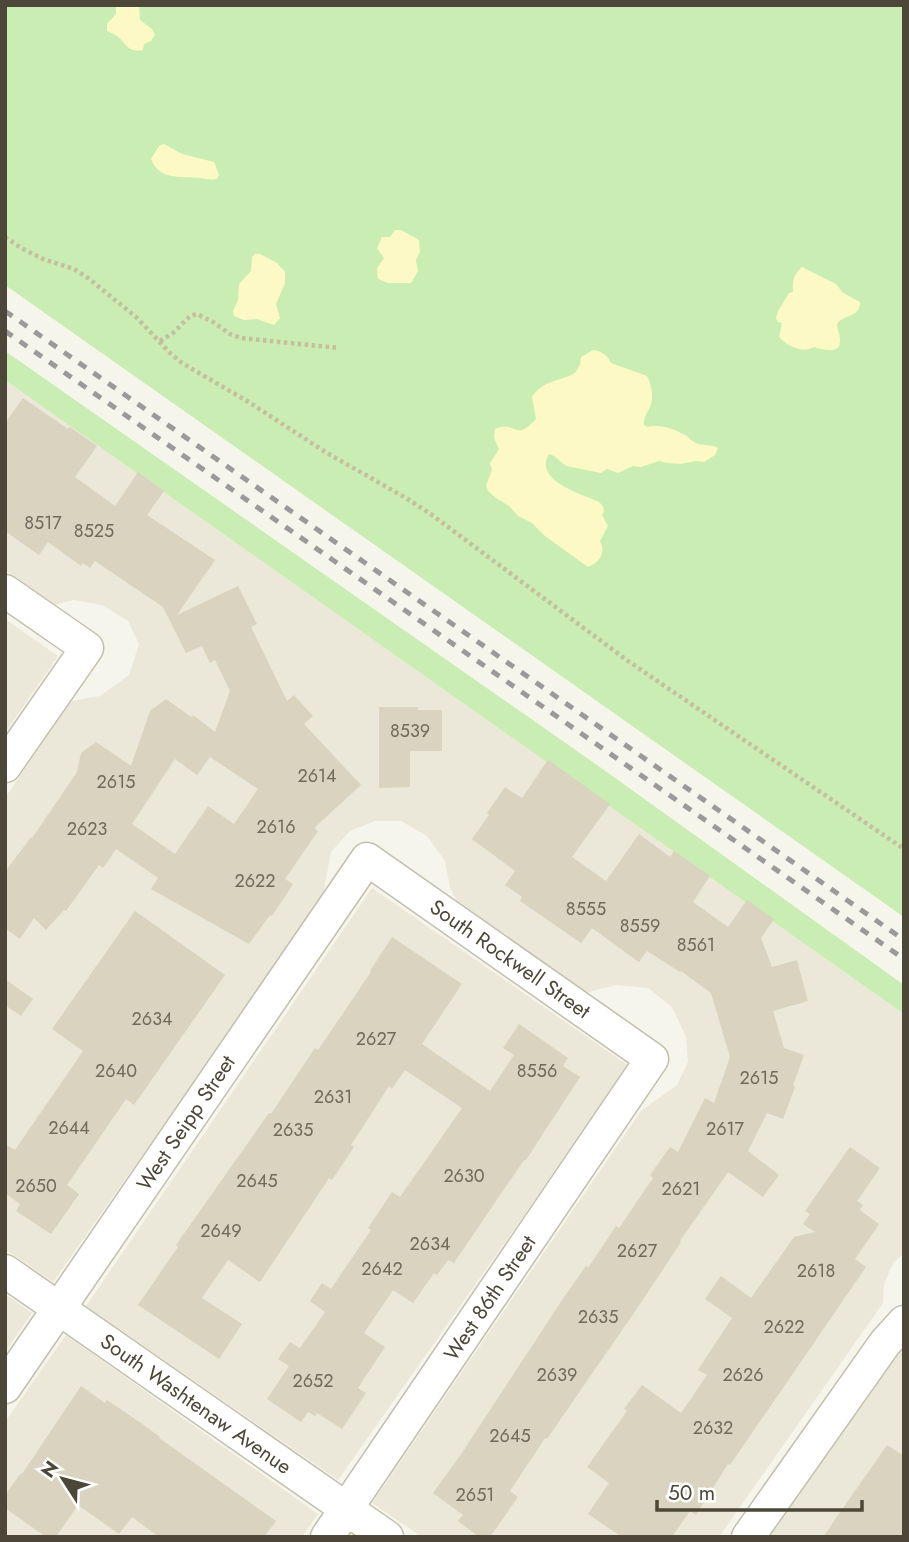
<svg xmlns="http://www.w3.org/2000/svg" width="909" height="1542" font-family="Jost,sans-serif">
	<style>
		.residential { fill: #ebe8d9 }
		.green { fill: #c9edb2 }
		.sand { fill: #fcf9c6 }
		.building { fill: #d9d3bf; fill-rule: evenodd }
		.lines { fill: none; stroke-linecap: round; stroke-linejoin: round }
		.street-casing { stroke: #c3bfad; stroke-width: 35 }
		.path { stroke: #c6be9d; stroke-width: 4.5; stroke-dasharray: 3.5 3.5; stroke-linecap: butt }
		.street { stroke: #fff; stroke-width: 32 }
		.rail { stroke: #9a9a9a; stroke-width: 5; stroke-dasharray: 9 9; stroke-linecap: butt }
		.labels { text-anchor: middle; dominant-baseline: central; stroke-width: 5; stroke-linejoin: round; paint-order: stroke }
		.number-label { font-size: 18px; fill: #6f6a5a }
		.street-label { font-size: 21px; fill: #4c4738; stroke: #fff }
	</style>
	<rect width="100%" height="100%" fill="#f6f5eb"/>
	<path class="residential" d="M5,380L904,1014V1253L893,1263L884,1284L883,1303L719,1537H422L372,1503L641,1111L677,1085L688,1062L686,1037L672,1007L648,988L616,985L585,993L459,905L450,887L445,861L427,836L401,821H375L350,831L331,852L322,900L53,1282L5,1249V798L71,701L100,696L129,675L139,644L128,621L102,605L74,600L54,605L5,570Z
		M5,619L58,656L5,733Z
		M372,888L629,1066L338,1480L86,1306Z
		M5,1294L32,1313L5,1352Z
		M66,1335L318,1514L302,1537H5V1422Z
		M904,1341V1537H769Z"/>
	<path class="green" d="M5,5H904V917L5,285Z
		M5,351L597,765L904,985V1014L5,380Z"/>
	<path class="sand" d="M116,5H139L140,20L152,29L155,35L151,41L144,44L143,50C128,53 127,44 118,37C115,34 111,33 107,31V24L116,14Z
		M164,144L182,154L214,162L219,175L217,179C211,180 207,179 200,178C182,176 159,181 151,159L159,146Z
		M395,230H401L419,240L420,252L416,260L418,271L411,283H388L378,279L377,268L384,258L377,248L382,237H390Z
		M260,254L277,263L285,272V283L276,304L280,318L274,325L257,319L244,320L234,316L233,311L238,300L239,284L251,271L252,257L255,254Z
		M802,267L836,284L843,293L860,302C860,318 845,313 837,324C837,330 841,336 840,342C839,355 822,349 814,347C803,354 787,346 779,337L782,323L778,322L776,318L778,311L789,293L793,292C792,282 794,273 802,267Z
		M593,350C602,352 607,354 611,363L647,376C652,385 654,399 650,407C646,415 644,416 644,425L648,427C657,424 673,428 681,433C687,435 690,440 696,443C703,446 711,444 718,448L715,455L704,462L696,461L680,464L667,463L659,461L641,467L633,466L618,473L607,469L601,473L566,466L554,456L549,454C533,481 582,494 599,502L603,506L604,512L602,515L608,526L600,541C606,553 600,562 588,567L545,536L532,523L518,516L509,506L496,498L488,491L486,485L492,470L490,463L499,449L494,438L495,429C518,420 514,443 536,419L532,397C544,379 559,382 575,373L580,365L581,357Z"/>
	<path class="building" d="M23,398L68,429L70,427L97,446L75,477L115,506L138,472L164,491L147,515L215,560L177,615L238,586L257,624L251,627L287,701L294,695L313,716L304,724L361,785L314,828L318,831L285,879L293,884L272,916L270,915L249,944L151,889L158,878L116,849L103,868L99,865L66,911L64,910L46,930L34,918L20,939L5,928V872L31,837L32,838L77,772L81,753L96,742L131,766L150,711L166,699L191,717L193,715L215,732L230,691L215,660L210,663L202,646L186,653L163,607L95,561L90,568L83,563L81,566L48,542L39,555L5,531V423ZM210,757L258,789L234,824L208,806L175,854L132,824L175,759L197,775Z
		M379,707H418V710H442V751H410V787L379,788Z
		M548,760L610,804L572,857L606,881L639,834L670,857L674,851L710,876L693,902L728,927L747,900L774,919L761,938L772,967L797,960L808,1001L773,1011L784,1048L804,1055L793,1085L795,1087L783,1119L767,1113L748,1151L779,1175L763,1197L728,1172L680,1241L681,1242L640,1304L547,1439L545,1438L510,1491L518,1497L490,1537H479L458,1521L463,1515L433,1493L460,1456L562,1300L586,1266L588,1268L616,1226L619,1228L653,1178L650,1175L670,1147L678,1152L705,1098L714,1103L730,1057L711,993L681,971L680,972L647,951L639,962L592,928L581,943L520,901L522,897L505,885L515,871L472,839L489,815L487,813L505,787L522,798Z
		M135,911L225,975L134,1105L126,1099L67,1185L79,1194L51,1234L16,1211L20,1204L5,1193V1144L15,1150L83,1051L52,1029Z
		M392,937L462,984L422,1044L490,1091L514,1055L503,1048L519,1024L568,1058L563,1066L580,1077L526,1160H524L454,1263L448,1260L437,1275L434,1273L413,1303L393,1290L364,1333L385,1347L358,1388L366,1393L342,1429L317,1413L315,1416L308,1412L301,1422L267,1399L289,1366L278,1359L290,1342L300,1348L325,1312L310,1301L322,1283L331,1289L371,1230L368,1228L392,1192L400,1197L462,1108L405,1070L392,1089L389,1086L351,1145L354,1147L332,1180L329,1178L260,1282L228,1260L202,1298L242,1324L219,1359L138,1305L178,1247L176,1245L269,1113L271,1114L315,1048L318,1050L371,972L370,971Z
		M5,979L33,999L21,1016L5,1005Z
		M850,1147L880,1168L857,1201L863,1205L860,1210L879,1224L855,1259L866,1267L730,1465L728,1464L696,1515L690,1511L672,1537H622L588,1514L609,1483L587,1467L627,1411L624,1409L642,1385L681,1413L707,1375L698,1370L732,1318L705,1299L721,1276L751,1298L794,1237L815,1232L803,1224L810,1214L805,1211Z
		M81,1386L105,1403L107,1400L141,1423L160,1437L159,1438L276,1521L264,1537H159L132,1517L119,1534L78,1505L56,1537H46L5,1508V1495L21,1473L22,1474Z
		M887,1445L904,1456V1537H823Z"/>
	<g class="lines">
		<defs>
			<path id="street" d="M5,591L87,648L5,766
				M5,1271L387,1537
				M5,1387L367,859L652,1059L327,1537
				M748,1537L885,1343L904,1322"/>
		</defs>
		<use href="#street" class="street-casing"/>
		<path class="path" d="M5,237L21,248L43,259L74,269L88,278L136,317L170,353L182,363L247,401L327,453L406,498L432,515L628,661L904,849
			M160,341L173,333L190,316L197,314L213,322L230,334L241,338L339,348"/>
		<use href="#street" class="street"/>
		<path class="rail" d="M5,311L904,940
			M5,331L904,959"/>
	</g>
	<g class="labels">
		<g class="number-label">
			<text x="43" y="523">8517</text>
			<text x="94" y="531">8525</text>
			<text x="410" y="731">8539</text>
			<text x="317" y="776">2614</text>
			<text x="116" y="782">2615</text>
			<text x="276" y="827">2616</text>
			<text x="87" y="829">2623</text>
			<text x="255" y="881">2622</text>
			<text x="586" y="909">8555</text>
			<text x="640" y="926">8559</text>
			<text x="696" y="945">8561</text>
			<text x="152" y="1019">2634</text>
			<text x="376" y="1039">2627</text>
			<text x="116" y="1071">2640</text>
			<text x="537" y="1071">8556</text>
			<text x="759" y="1078">2615</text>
			<text x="333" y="1097">2631</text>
			<text x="69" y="1128">2644</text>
			<text x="725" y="1129">2617</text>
			<text x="293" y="1130">2635</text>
			<text x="464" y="1176">2630</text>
			<text x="257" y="1181">2645</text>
			<text x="36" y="1186">2650</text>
			<text x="681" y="1189">2621</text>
			<text x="221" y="1231">2649</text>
			<text x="430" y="1244">2634</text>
			<text x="637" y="1251">2627</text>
			<text x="382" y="1269">2642</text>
			<text x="816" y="1271">2618</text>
			<text x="598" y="1317">2635</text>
			<text x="784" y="1327">2622</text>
			<text x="557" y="1375">2639</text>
			<text x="743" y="1375">2626</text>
			<text x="313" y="1381">2652</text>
			<text x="713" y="1428">2632</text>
			<text x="510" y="1436">2645</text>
			<text x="475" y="1495">2651</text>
		</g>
		<g class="street-label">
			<text transform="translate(510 959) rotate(35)">South Rockwell Street</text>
			<text transform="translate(186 1123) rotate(-56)">West Seipp Street</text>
			<text transform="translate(490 1298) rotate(-56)">West 86th Street</text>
			<text transform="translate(196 1404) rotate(35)">South Washtenaw Avenue</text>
		</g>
	</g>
	<rect width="909" height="1542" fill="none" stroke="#4c4738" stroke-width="14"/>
	<g transform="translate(63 1479) rotate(306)" stroke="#ffffff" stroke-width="5" paint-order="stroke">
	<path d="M0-5L12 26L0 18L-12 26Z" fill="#4c4738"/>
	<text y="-10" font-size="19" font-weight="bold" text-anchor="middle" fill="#4c4738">N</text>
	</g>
	<path d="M657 1500v10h205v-10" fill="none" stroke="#4c4738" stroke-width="3.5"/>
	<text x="668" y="1500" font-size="21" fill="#4c4738" stroke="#ffffff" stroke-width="5" paint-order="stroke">50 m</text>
</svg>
